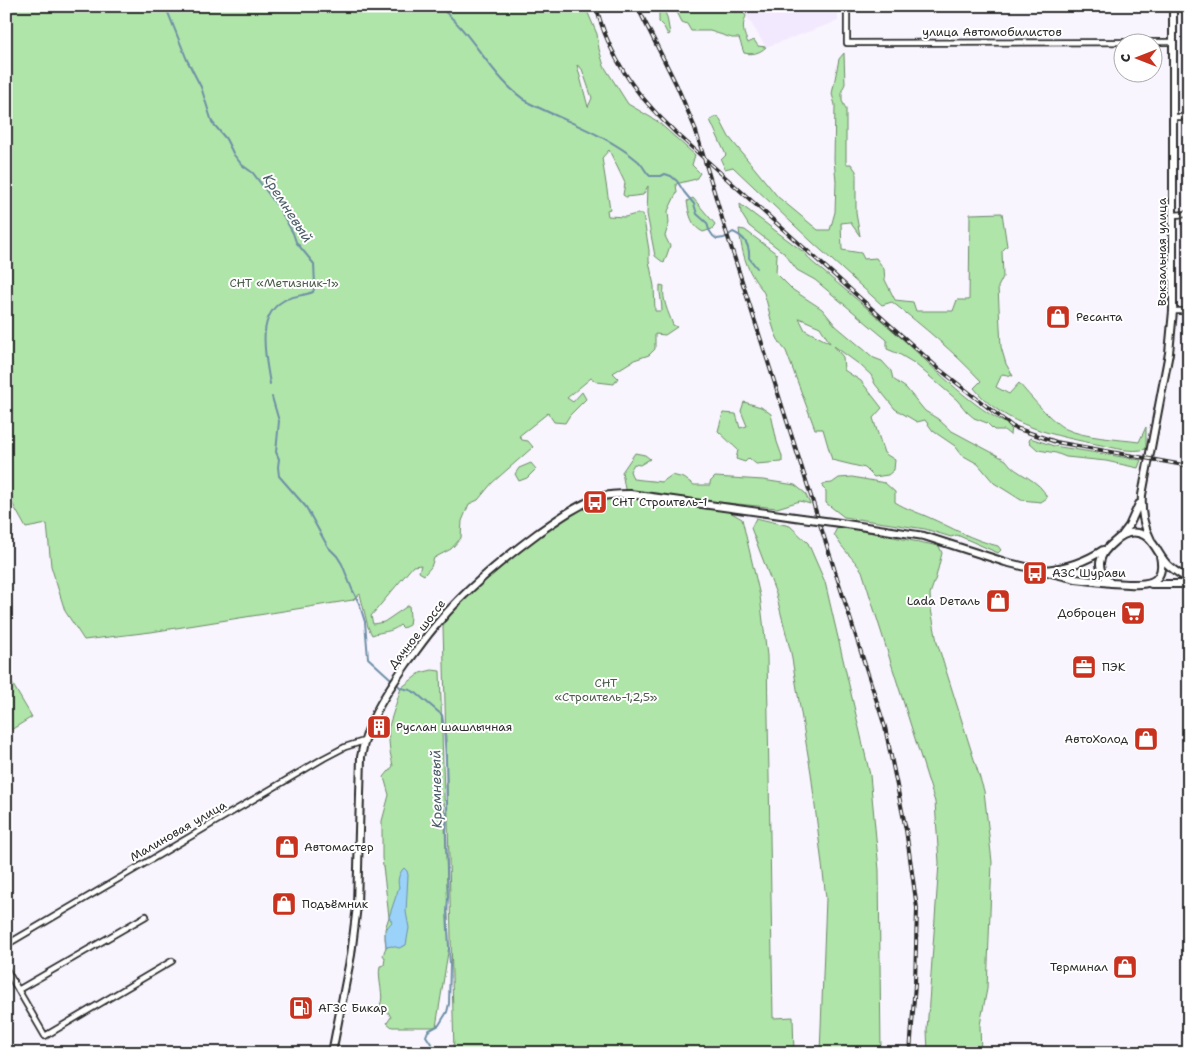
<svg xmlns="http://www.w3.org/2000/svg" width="1195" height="1059" font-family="'Shantell Sans',sans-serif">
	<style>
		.built { fill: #f2e9fe }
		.green { fill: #afe5a8; stroke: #6d886a; fill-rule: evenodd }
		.water { fill: #9bd2fa; stroke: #6e8fa7 }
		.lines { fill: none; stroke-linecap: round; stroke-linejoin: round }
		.stream { stroke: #6e8fa7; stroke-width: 2 }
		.street-casing { stroke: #2b2b2b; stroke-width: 8 }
		.secondary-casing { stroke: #2b2b2b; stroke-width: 10 }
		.street { stroke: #fff; stroke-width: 4.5 }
		.secondary { stroke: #fff; stroke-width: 6 }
		.rail-casing { stroke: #2b2b2b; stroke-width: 4 }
		.rail { stroke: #fff; stroke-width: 2; stroke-dasharray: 5.5; stroke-linecap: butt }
		.secondary-bridge-casing { stroke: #2b2b2b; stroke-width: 10; stroke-linecap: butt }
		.secondary-bridge { stroke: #fff; stroke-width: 6 }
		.labels { text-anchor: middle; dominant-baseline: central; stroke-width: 4; stroke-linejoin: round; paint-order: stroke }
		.street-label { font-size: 12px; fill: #2b2b2b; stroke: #fff }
		.park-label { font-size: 12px; fill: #4c5a4a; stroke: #fff }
		.poi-label { font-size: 12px; fill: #2b2b2b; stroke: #fff; text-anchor: start }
		.water-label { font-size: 14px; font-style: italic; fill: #4d5d69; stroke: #fff }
	</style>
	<rect width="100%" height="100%" fill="#f9f5ff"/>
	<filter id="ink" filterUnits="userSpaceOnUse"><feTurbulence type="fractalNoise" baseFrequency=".02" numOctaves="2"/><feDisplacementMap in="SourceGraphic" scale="10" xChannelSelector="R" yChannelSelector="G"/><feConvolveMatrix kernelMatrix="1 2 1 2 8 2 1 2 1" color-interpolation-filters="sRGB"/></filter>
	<g filter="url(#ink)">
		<path class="built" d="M740,6H838V21L766,47Z"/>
		<path class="green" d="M6,6H585L597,34L599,49L604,66L628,104L657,121L695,155L692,165L700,173L696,179L676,184L677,192L668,211L669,223L665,236L670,246L664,263L655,256L647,214L648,186L643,195L626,197L623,195L625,183L609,150L602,158L610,209L607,210L608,216L625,217L636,214H643L649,250V261L654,286L655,311H662C662,301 659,294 660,285L664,286C662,301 668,311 673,325L677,327L665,335L655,334V349L649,355L634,360L613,373L618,378L614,384L597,382L591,378L567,398L573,402L582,392L586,399L570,415L565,423L554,422L548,413L519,436L522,440L528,441L533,447L492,483L478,500L469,504L462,521L461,538L451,549L434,558L431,567L424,575L419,572L421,565L413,566L371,616L373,624L384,622L409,605L410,617L409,625L403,628L400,625C391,633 382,631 372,635L368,627L360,594L353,600L151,632L84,640L65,611L51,566L47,524L26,528L6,492ZM577,65L582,69L592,98L588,107Z
			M659,6H662L667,17L670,34L668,35L664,27L659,22Z
			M674,6H732L735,12L742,10L746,16C741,27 744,34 748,43L754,40L758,46L766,47C760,53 752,55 744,53L739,38H732L710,31H691L687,24L682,22Z
			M844,53L845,84L842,90V101L846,109V164H851L856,171V213L860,236L850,222L841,223L842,250L861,253L864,259L876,258L884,269L885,280L895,300L913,302L916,311H953L957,300H969L970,214L1002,213L1007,246L1002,251L1003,277L998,287L1001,347L1006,364L1013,376L1002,374L996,387L1009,394L1019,383C1029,395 1053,423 1066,429C1085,438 1118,439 1139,442L1146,427V449C1131,453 1115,448 1101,445C1056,436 1004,426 974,388L981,381C954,352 924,327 892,302L882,305L812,242L733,167L725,169L721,160L726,155L710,120L718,116L729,137L778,197L818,230H830L835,212L836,181L834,160L835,105L832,94L839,59Z
			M693,198L715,224L712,229L703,232C691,226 689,214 687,201Z
			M740,204L805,253L811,261C843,288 876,315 907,343C939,373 972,407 1011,426L1010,435L1004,430H994L987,423L974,418L967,412L957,400L914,363L899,354L887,349V340L815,280L797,270L784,253L749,226L741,213Z
			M739,229L745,230L777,254L776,273L793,290L822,309L836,326L874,358L882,361L891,371L893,379L906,388L925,411L938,419L950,430L1006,460C1015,475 1041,479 1047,498L1041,502L1021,500L1010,493L994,483L978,464L962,455L955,446L933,431L925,420L917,422L895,409L875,384L871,375L860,365L834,346L843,357L844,370L861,381L882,408L873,418L884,453L895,460L894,470L888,475L874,477L865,468L832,460L823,429H815L786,351C771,335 771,313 764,293C762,288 756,283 753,277C744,262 741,246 739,229ZM799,318L820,327L830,343L805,330Z
			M744,402L761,407L771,414L777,442L782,456V462L756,464L749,458L745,462L736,459L738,450L718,431L723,413L736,414L740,428L747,426L741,411Z
			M1030,438L1054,446L1141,460L1138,468L1106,461L1066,457L1056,453L1038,450L1029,442Z
			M635,453L645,455L650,459L640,465L634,464L630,471L633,479L662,482L672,475L684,478L694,485H710V482L715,477L763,480L795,485L805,493L810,504L800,501L777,508L630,493L625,489L622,472Z
			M531,463L536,469L527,478L519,481L515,474L519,468Z
			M852,477L885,483L895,492V502C906,509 917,512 928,517C951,527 972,540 998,546L1001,550L998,553L957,535L951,537L925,529L844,517L826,503V491L822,487L823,484L832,483L839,478Z
			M626,497L730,512L742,519L760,596L767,656L773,1018L793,1017L794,1053H454L443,626C461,589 557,516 595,502C605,498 616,498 626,497Z
			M756,518L790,526L808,543L825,582L870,775L879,870L881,1053H820L826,898L811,773L791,653L776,594L751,528Z
			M838,526L939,546L942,553L936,577L930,594L931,609L937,642L984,791L992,862L987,989L980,1025L981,1053H928L927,1030L939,863L935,802L862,571C853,558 841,548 834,534Z
			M432,670L440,671L449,946L436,1027H392L387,1023L391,1017L388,1012L383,1011L380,1005C385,996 377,980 380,966L384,965L385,958L383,955L386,947L385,939V929L389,917L382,858V821L389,795L384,777L393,766L390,752L388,729L401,688L420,673Z
			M6,673L32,717L6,733Z"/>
		<path class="water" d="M404,868L407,871L408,875L406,912L409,928L406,945L399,948L392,946L386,947C386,935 382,932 392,922L389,917L399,887C397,880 399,873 404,868Z"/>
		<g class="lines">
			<path class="stream" d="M167,6V10L187,60L201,87L212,122L226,139L234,155L242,165L253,173L279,208L293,233L296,242L314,264L315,285L313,292C303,296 290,296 283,301C255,317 266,358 270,384
				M438,6C474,33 491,79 529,103C565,121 607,135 638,161C643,165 645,172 650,176H661L665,174L671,176L677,181L684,192L694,204L697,214L707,223L709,230L713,236L717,239L724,238L733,232C745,237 750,246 749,258L757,268
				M272,397L279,421L276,452L279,459L278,467L279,476L306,507L328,547L337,556L342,564L352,589L359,603L365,622L368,658L401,688L410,690L416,693L442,715L444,728L446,759L447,816L446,831L448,897L447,912L450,965L449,1004L447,1012L439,1025L428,1031L426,1036L437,1053"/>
			<defs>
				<path id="street" d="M847,6V43L1173,42
					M1174,117H1189
					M1173,215L1189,214
					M1173,311H1189
					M6,945L324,758L345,747L364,741
					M6,969L45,1036L172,961
					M18,990L146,916"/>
				<path id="secondary" d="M840,523L924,536L1005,562L1076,579L1111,583
					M1123,534L1129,526L1139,504
					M1151,540C1143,525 1141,512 1142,495L1169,353L1173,311V6
					M1160,556C1168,591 1135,584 1111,583C1094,569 1098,555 1114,542C1121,535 1128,531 1138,533C1154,536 1158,557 1169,566C1175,571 1182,576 1189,579
					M1045,570C1067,568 1085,562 1103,550
					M1151,584H1189
					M332,1053L351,955L357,906L361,757C367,721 386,693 407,663C417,650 426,636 437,624C466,589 502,560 538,533C558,519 577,505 600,497C610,494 620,494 630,494L802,518"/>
			</defs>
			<use href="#street" class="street-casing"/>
			<use href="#secondary" class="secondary-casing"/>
			<use href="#street" class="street"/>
			<use href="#secondary" class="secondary"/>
			<defs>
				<path id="rail" d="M596,6C605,42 624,78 649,105C657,115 667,124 676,133L939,369L1013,427L1056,442L1189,466
					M637,6L677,86L695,128L725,228L885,727L906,830L917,908L915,984L910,1053"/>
			</defs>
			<use href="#rail" class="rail-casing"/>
			<use href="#rail" class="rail"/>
			<defs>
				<path id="secondary-bridge" d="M802,518L840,523"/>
			</defs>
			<use href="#secondary-bridge" class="secondary-bridge-casing"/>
			<use href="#secondary-bridge" class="secondary-bridge"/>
		</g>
	</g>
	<defs>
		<symbol id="shop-square" viewBox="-11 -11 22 22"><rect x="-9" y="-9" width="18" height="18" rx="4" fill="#c8321e" stroke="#fff"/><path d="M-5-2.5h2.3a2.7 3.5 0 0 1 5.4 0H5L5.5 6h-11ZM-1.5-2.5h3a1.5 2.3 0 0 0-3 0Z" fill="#fff"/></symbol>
		<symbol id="bus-square" viewBox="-11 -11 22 22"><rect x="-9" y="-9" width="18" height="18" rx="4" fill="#c8321e" stroke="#fff"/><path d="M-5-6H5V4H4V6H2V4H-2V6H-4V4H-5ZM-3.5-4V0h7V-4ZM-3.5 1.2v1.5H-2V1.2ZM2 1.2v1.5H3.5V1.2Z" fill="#fff"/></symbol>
		<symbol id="supermarket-square" viewBox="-11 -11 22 22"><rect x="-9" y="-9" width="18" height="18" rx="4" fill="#c8321e" stroke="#fff"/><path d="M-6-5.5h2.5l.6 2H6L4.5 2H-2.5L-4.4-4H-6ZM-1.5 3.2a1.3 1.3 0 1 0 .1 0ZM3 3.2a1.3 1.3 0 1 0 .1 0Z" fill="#fff"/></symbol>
		<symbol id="office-square" viewBox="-11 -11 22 22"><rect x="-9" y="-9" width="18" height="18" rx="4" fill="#c8321e" stroke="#fff"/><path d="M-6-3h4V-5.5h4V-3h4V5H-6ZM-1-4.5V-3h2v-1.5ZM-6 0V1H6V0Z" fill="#fff"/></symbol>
		<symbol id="building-square" viewBox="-11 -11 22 22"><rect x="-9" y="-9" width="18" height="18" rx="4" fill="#c8321e" stroke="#fff"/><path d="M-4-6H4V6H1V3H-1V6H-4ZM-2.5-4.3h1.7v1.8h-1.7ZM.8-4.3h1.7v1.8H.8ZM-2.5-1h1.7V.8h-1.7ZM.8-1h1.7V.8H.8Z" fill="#fff"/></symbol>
		<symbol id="fuel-square" viewBox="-11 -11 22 22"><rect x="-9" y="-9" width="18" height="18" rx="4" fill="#c8321e" stroke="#fff"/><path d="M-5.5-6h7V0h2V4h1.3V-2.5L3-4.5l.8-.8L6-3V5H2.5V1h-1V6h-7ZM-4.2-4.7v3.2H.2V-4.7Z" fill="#fff"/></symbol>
	</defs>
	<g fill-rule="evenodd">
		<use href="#shop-square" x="1044" y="303" width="28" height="28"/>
		<use href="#bus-square" x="581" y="488" width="28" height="28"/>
		<use href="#bus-square" x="1021" y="559" width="28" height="28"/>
		<use href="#shop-square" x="984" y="587" width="28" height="28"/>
		<use href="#supermarket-square" x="1119" y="599" width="28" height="28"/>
		<use href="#office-square" x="1070" y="653" width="28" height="28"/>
		<use href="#building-square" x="365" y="713" width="28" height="28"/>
		<use href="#shop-square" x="1132" y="725" width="28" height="28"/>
		<use href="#shop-square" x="273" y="833" width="28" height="28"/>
		<use href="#shop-square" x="270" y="890" width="28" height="28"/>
		<use href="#shop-square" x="1111" y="953" width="28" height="28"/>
		<use href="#fuel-square" x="287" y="994" width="28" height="28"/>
	</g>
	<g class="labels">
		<g class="street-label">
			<text x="992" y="32">улица Автомобилистов</text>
			<text transform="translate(1162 252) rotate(-90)">Вокзальная улица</text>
			<text transform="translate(417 634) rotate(-52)">Дачное шоссе</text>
			<text transform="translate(178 831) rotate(-30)">Малиновая улица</text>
		</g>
		<g class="park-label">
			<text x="284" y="283">СНТ «Метизник-1»</text>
			<text x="606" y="683">СНТ<tspan x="606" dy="14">«Строитель-1,2,5»</tspan></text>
		</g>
		<g class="poi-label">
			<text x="1076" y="317">Ресанта</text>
			<text x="612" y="502">СНТ Строитель-1</text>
			<text x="1052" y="573">АЗС Шурави</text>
			<text x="980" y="601" text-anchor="end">Lada Dеталь</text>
			<text x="1116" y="613" text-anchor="end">Доброцен</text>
			<text x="1102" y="667">ПЭК</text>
			<text x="396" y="727">Руслан шашлычная</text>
			<text x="1128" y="739" text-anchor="end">АвтоХолод</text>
			<text x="304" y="847">Автомастер</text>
			<text x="302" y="904">Подъёмник</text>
			<text x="1108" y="967" text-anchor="end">Терминал</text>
			<text x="318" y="1008">АГЗС Бикар</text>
		</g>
		<g class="water-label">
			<text transform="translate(288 208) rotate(57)">Кремневый</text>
			<text transform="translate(436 789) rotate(-91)">Кремневый</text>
		</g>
	</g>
	<rect width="1195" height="1059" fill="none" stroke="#fff" stroke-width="25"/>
	<rect x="12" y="12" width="1170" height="1034" fill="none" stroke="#2b2b2b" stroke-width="2" filter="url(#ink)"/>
	<g transform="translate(1138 58) rotate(270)"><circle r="24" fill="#ffffff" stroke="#aaaaaa"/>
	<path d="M0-4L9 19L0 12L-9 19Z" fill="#c8321e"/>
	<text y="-8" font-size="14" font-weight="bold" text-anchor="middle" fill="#2b2b2b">С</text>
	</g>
</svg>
